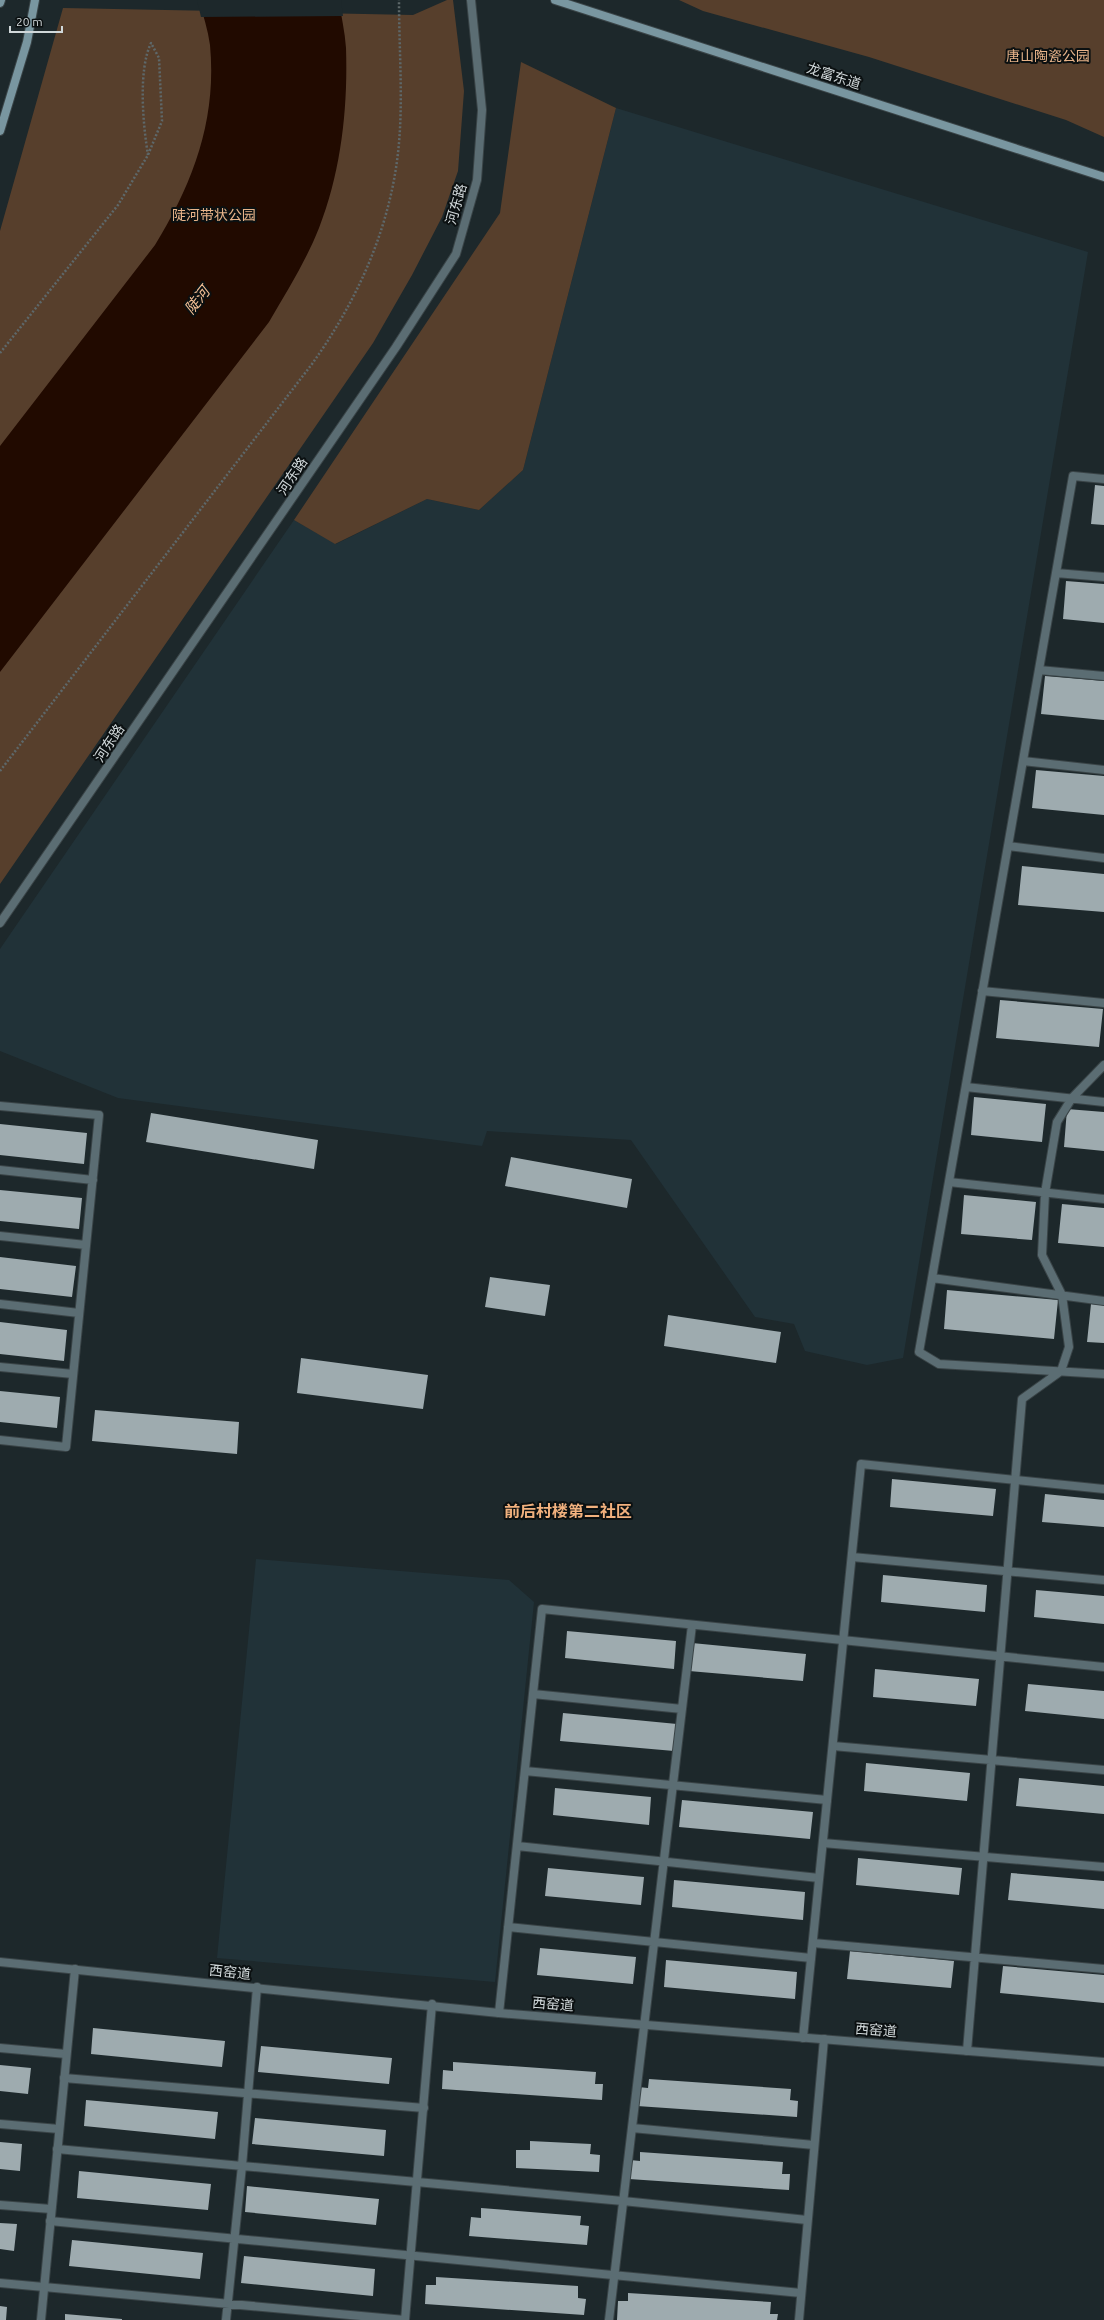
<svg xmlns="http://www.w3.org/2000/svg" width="1104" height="2320" font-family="Ubuntu,'Noto Sans SC',sans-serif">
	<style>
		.built { fill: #213238 }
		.green { fill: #573f2c }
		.water { fill: #210a00 }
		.pier { fill: #1d282b }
		.building { fill: #9eabaf }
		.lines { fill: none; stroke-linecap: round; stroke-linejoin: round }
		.service-casing { stroke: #3a4447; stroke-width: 10 }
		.minor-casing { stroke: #3a4447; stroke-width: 10 }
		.tertiary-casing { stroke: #3a4447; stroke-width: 10 }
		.secondary-casing { stroke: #3a4447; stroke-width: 10 }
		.path { stroke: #5e686a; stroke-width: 2.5; stroke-dasharray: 2 2; stroke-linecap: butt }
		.service { stroke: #5b6d73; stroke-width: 8 }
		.minor { stroke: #5b6d73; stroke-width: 8 }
		.tertiary { stroke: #5b6d73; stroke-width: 8 }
		.secondary { stroke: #7996a0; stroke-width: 8 }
		.labels { text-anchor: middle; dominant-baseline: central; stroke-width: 4; stroke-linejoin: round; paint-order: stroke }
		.park-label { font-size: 14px; fill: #e8b48a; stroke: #0b1011 }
		.street-label { font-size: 14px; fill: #d0d7d9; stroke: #0b1011 }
		.water-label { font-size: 15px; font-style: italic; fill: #f6c197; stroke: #0b1011 }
		.quarter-label { font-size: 16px; font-weight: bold; fill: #f1b17e; stroke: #0b1011 }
	</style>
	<rect width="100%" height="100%" fill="#1d282b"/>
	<path class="built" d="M616,108L1088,252L903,1358L867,1365L805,1351L794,1324L755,1317L631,1140L487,1131L482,1146L118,1098L0,1051V949L294,520L336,544L427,499L479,510L523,470Z
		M256,1559L509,1580L534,1602L495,1982L217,1958Z"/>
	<path class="green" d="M447,0H453L464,91L458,171L442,217L412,275L373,343L0,884V231L63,8L413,15Z
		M679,0H1104V137L1066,120L869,57L703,11Z
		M521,62L616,108L523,470L479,510L427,499L335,544L294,520L500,213Z"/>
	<path class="water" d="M199,0H339C341,16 345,32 346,48C348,108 341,172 319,228C306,261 287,291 269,322L0,672V446L155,245C193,183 217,120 210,45C208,30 203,15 199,0Z"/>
	<path class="pier" d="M197,0H341L343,16L201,17Z"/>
	<path class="building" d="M1095,485L1104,486V525L1091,524Z
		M1066,581L1104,584V623L1063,619Z
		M1045,676L1104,681V720L1041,714Z
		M1036,770L1104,776V815L1032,808Z
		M1022,866L1104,874V912L1018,905Z
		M1000,1000L1103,1009L1099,1047L996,1038Z
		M974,1097L1046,1104L1042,1142L971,1135Z
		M1067,1109L1104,1112V1151L1064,1147Z
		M151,1113L318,1140L314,1169L146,1142Z
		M0,1124L87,1133L84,1164L0,1155Z
		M511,1157L632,1179L627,1208L505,1186Z
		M0,1190L82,1198L79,1229L0,1221Z
		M964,1195L1036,1202L1032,1240L961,1234Z
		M1062,1204L1104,1208V1247L1058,1243Z
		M0,1257L76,1266L72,1297L0,1289Z
		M490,1277L550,1285L545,1316L485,1307Z
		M947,1290L1058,1300L1054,1339L944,1329Z
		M1091,1304L1104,1305V1343L1087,1342Z
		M668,1315L781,1332L776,1363L664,1346Z
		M0,1322L67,1330L64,1361L0,1354Z
		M301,1358L428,1375L423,1409L297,1393Z
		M0,1391L60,1397L57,1428L0,1422Z
		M95,1410L239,1422L237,1454L92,1441Z
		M892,1479L996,1489L993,1516L890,1507Z
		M1045,1494L1104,1500V1527L1042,1522Z
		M883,1575L987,1585L985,1612L881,1602Z
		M1036,1590L1104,1596V1624L1034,1617Z
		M567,1631L676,1641L674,1669L565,1658Z
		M692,1643L806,1654L803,1681L689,1671Z
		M875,1669L979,1679L976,1706L873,1697Z
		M1028,1684L1104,1691V1719L1025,1711Z
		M563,1713L677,1724L674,1751L560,1741Z
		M866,1763L970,1773L967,1801L864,1791Z
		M1019,1778L1104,1786V1814L1016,1806Z
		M555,1788L651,1797L649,1825L553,1815Z
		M682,1800L813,1812L810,1839L679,1827Z
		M858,1858L962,1868L959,1895L856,1885Z
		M548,1868L644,1877L641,1905L545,1896Z
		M1011,1873L1104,1881V1909L1008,1900Z
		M674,1880L805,1892L803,1920L672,1907Z
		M540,1948L636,1957L633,1984L537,1975Z
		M850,1951L954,1961L951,1988L847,1979Z
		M666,1960L797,1972L795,1999L664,1987Z
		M1003,1966L1104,1975V2003L1000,1993Z
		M93,2028L225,2041L222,2067L91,2054Z
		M261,2046L392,2058L389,2084L258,2072Z
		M453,2062L596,2072L595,2084H603L602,2100L442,2089L443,2070L453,2071Z
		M0,2065L31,2068L28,2094L0,2091Z
		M649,2079L791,2089L790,2100L798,2101L797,2117L637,2106L638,2087L648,2088Z
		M86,2100L218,2112L215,2139L84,2126Z
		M255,2118L386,2130L384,2156L252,2144Z
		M530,2141L591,2144L590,2154L600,2155L599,2172L516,2168V2150H530Z
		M0,2142L22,2144L20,2171L0,2169Z
		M640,2152L783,2162L782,2174H790L789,2190L629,2179L630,2160L640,2161Z
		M79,2171L211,2184L208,2210L77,2198Z
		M247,2186L379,2199L376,2225L245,2212Z
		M481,2208L581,2216L580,2225L589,2226L587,2245L469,2236L471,2217L481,2218Z
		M0,2223L17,2224L14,2251L0,2249Z
		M72,2240L203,2253L200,2279L69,2266Z
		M244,2256L375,2269L373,2296L241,2283Z
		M436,2277L578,2286V2298L586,2299L584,2315L425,2304L426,2285H436Z
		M628,2293L771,2302L770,2314H778L777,2320H617L618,2301H628Z
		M0,2306L7,2307L6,2320H0Z
		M65,2314L122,2319V2320H65Z"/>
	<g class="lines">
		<defs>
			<path id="service" d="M1104,479L1073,476L919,1352L939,1364L1104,1374
				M1056,573L1104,577
				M1039,670L1104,676
				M1023,761L1104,770
				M1008,846L1104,858
				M982,991L1104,1003
				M966,1087L1104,1102
				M0,1106L99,1115L66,1447L0,1440
				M0,1170L93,1180
				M949,1182L1104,1199
				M0,1236L86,1245
				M932,1278L1104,1301
				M0,1304L79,1313
				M0,1367L73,1374
				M852,1557L1104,1580
				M533,1694L682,1709
				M833,1746L1104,1770
				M525,1771L827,1800
				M823,1843L1104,1867
				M517,1846L819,1878
				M508,1927L811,1958
				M813,1943L1104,1969
				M499,2013L542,1609L1104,1667
				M0,2048L66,2054
				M967,2051L1022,1399L1061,1371L1069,1347L1062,1295L1042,1255L1045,1193L1057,1122L1072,1098L1104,1065
				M64,2078L424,2108
				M0,2124L59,2129
				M632,2128L814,2145
				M57,2149L623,2201L807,2220
				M0,2205L51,2209
				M50,2221L801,2293
				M0,2283L405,2320
				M226,2320L242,2166L257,1987
				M609,2320L692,1625"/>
			<path id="minor" d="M803,2038L861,1464L1104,1489
				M41,2320L75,1969
				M405,2320L432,2004
				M799,2320L824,2039"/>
			<path id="tertiary" d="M0,923L396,347L456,254L477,180L482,110L471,0
				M0,1962L499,2013L1104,2062"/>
			<path id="secondary" d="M555,0L1104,177
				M0,3L1,0
				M0,131L27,42L35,0"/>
		</defs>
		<use href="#service" class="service-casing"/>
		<use href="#minor" class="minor-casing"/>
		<use href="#tertiary" class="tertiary-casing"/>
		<use href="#secondary" class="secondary-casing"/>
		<path class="path" d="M0,353L118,205L148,155L162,121L159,58L151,43C138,70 143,125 148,155
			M0,771L312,364C359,298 392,224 399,143C403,96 399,48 399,0"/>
		<use href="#service" class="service"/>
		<use href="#minor" class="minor"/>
		<use href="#tertiary" class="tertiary"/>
		<use href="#secondary" class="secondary"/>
	</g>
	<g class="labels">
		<g class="park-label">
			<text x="1048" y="56">唐山陶瓷公园</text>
			<text x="214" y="215">陡河带状公园</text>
		</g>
		<g class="street-label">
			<text transform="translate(834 76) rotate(18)">龙富东道</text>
			<text transform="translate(456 204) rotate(-74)">河东路</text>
			<text transform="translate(292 476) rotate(-56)">河东路</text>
			<text transform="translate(109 743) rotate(-56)">河东路</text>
			<text transform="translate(230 1972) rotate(6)">西窑道</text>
			<text transform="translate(553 2004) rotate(5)">西窑道</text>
			<text transform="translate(876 2030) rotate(5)">西窑道</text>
		</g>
		<g class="water-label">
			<text transform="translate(197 300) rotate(-52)">陡河</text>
		</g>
		<g class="quarter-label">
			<text x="568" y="1511">前后村楼第二社区</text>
		</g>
	</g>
	<path d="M10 26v6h52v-6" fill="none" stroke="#d0d7d9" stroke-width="2"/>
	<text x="16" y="26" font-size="12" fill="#d0d7d9" stroke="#0b1011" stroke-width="3" paint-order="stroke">20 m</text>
</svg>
